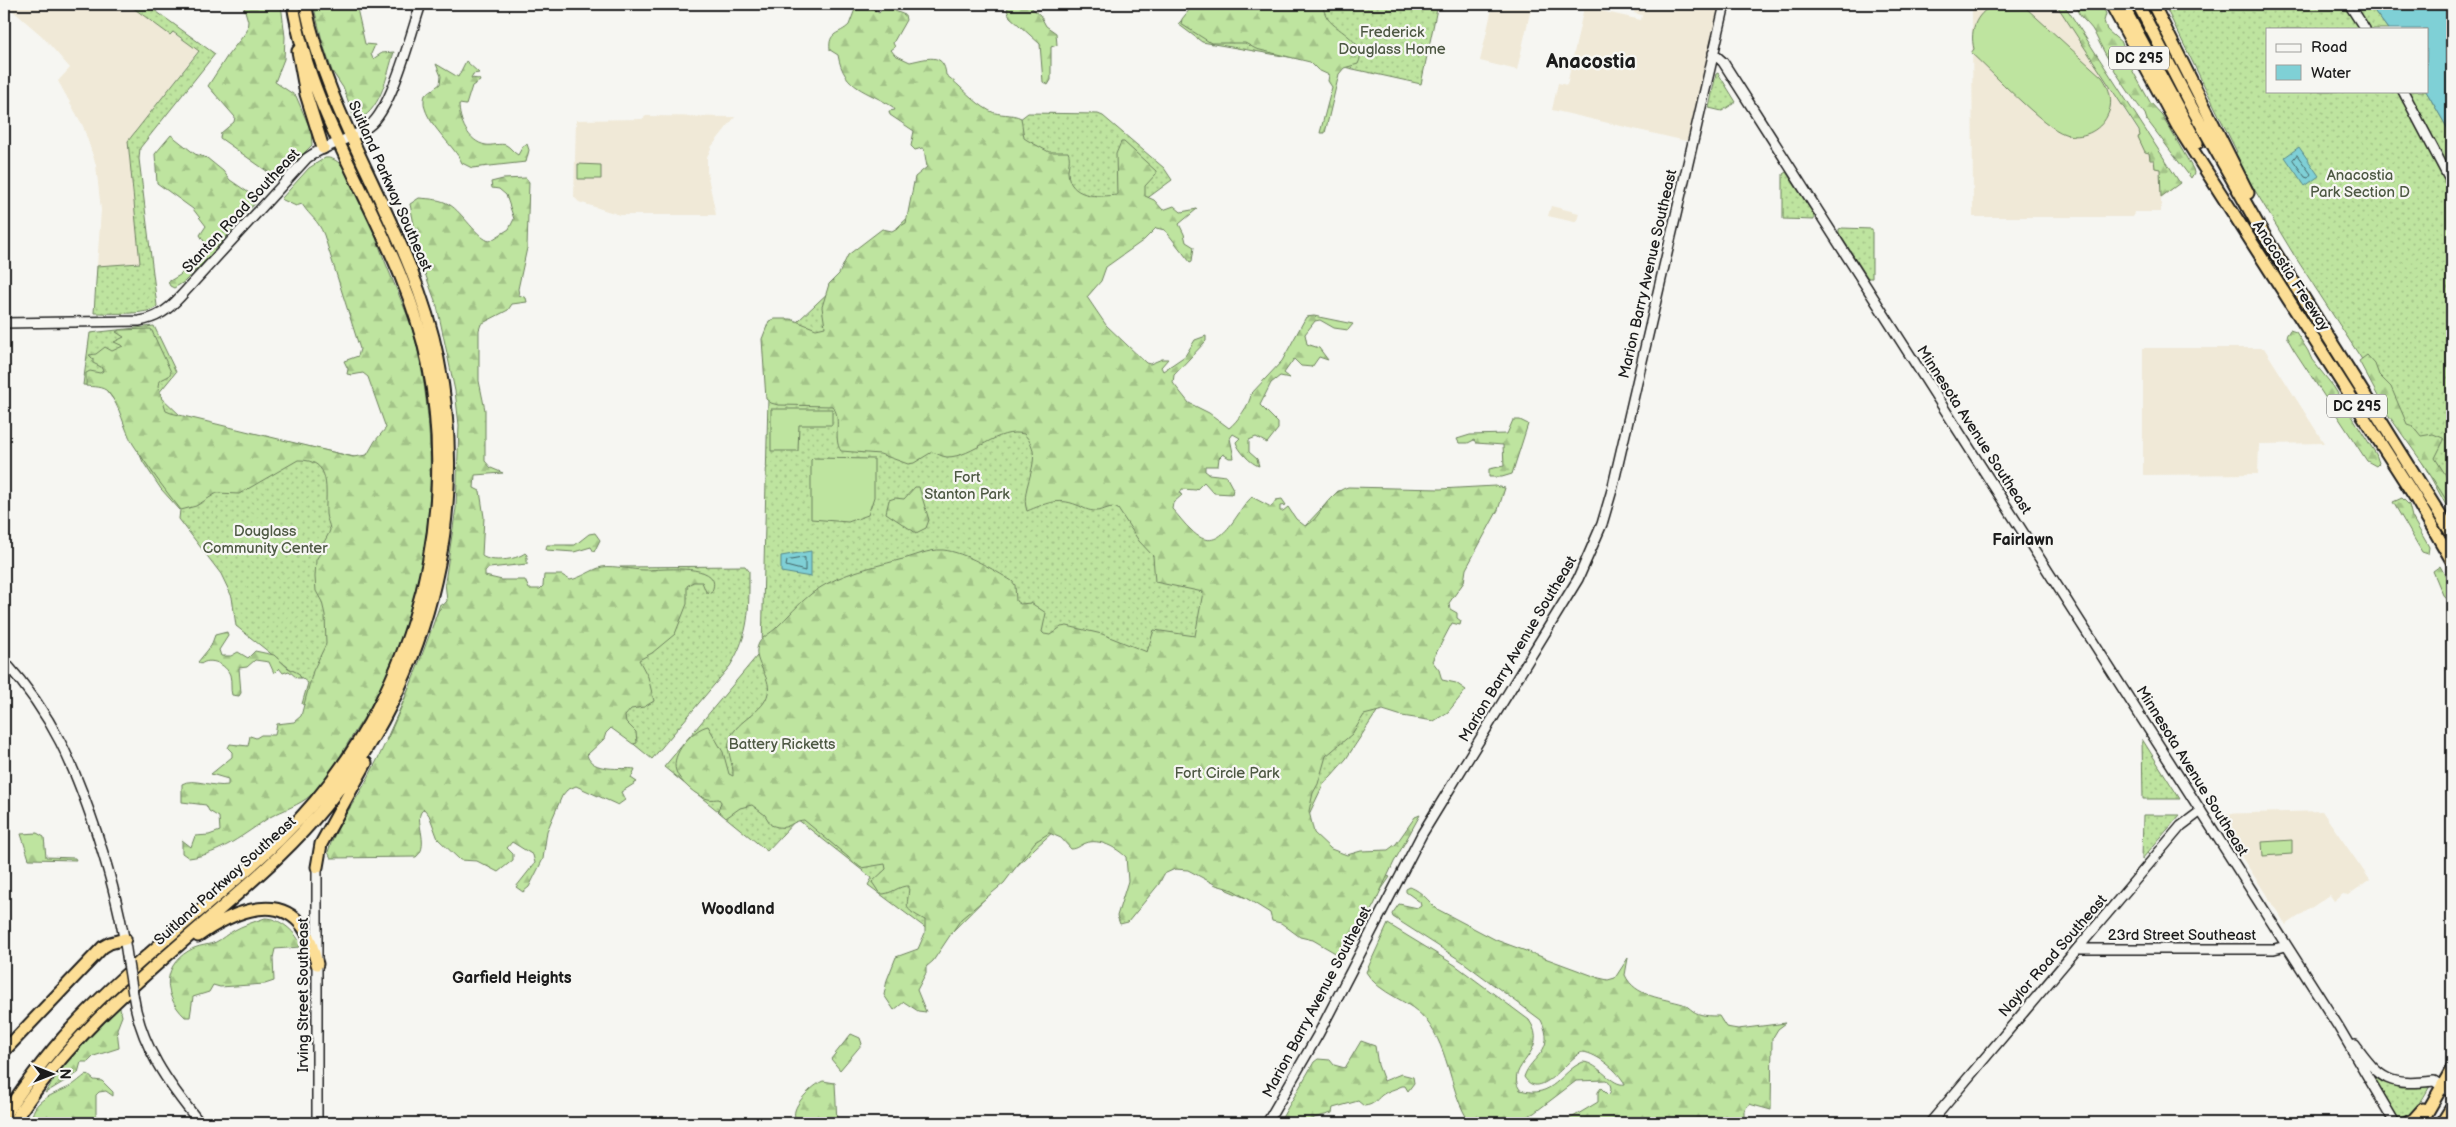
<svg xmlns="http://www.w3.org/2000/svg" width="2456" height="1127" font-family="'Balsamiq Sans',sans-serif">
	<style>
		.built { fill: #f0e9d7 }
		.grass { fill: url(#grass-dots); stroke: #6d805e }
		.forest { fill: url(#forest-firs); stroke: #6d805e }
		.garden { fill: #bee49f; stroke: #6d805e }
		.water { fill: #7fd0d6; stroke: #57888c }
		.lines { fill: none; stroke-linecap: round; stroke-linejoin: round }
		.shore { stroke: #446466; stroke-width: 1 }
		.secondary-casing { stroke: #1c1c1c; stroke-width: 12 }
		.highway-casing { stroke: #1c1c1c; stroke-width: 15 }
		.secondary { stroke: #f6f6f2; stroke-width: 9 }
		.highway { stroke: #fcde96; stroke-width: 11 }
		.secondary-bridge-casing { stroke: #1c1c1c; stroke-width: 12; stroke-linecap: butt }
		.secondary-bridge { stroke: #f6f6f2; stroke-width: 9 }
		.labels { text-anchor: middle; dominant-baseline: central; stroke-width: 4.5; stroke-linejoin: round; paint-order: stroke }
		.shield { fill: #f6f6f2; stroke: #5d5d5c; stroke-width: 1 }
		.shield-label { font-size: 14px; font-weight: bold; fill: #1c1c1c }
		.park-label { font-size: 15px; fill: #4d5843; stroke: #f6f6f2 }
		.street-label { font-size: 15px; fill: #1c1c1c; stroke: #f6f6f2 }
		.neighbourhood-label { font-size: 16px; font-weight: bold; fill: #1c1c1c; stroke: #f6f6f2 }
		.district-label { font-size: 20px; font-weight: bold; fill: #1c1c1c; stroke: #f6f6f2 }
	</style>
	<defs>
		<pattern id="grass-dots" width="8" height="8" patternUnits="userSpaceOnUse" patternTransform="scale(1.25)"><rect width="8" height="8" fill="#bee49f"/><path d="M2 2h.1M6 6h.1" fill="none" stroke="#a3c388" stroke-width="1.8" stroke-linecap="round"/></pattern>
		<pattern id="forest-firs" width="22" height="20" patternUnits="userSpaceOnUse" patternTransform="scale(1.25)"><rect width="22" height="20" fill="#bee49f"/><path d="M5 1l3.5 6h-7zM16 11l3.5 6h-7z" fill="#a3c388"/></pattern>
	</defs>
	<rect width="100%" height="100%" fill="#f6f6f2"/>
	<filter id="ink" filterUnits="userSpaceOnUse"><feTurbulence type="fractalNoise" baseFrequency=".02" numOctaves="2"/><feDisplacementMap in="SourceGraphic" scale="10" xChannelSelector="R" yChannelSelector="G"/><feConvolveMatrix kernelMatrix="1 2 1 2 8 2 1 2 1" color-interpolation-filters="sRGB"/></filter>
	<g filter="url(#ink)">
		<path class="built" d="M5,4H128L170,35L172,32L199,50L128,141L140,263L97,266L101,210L96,165L83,126L58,81L70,68L42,36Z
			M1493,4H1532L1517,70L1480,61Z
			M1636,4H1720L1688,139L1686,141L1552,110L1558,83L1567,85L1584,7L1641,20L1642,15L1634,13Z
			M1972,4H2057L2174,188L2161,198V212H2134L2133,217H1973Z
			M646,116L735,117L712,146L707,157V172L716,215H620L579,202L574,197L576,120L642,119Z
			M1551,206L1579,213L1577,221L1574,222L1548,216Z
			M2143,348H2264L2324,443L2259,444L2258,474L2143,475Z
			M2322,811L2370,880L2348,895L2343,894L2334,901L2330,895L2286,925L2215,816L2216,814Z"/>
		<path class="grass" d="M128,4H146L215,54L140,148L139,159L157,306C149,316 108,313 94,313L97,266L140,263L128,141L199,51L173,32L170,35Z
			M1197,4H1438L1421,84L1335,65L1202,42L1178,24Z
			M2164,4H2369L2388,29H2267V91H2426L2452,136V516L2387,398L2294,255L2233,154L2237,152Z
			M1718,73L1736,102L1722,111L1709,108L1716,74Z
			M1028,113L1098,114L1103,116L1164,168L1172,180L1036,280L1166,515L1204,550L1273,560L1338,491L1425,489L1430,556L1405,669L1346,759L1323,785L1301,831L1325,851L1390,877L1370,906L1274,910L1227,890L1214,877L1063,823L1035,848L943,941L868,885L872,878L797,819L767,851L664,767L762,650L768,398L766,351L982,148Z
			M1786,172L1814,215V220L1783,219V174Z
			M1842,228L1872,229V278H1868L1839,233V229Z
			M154,326L176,372L158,394L183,418L363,459L390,430L376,390L422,366C440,468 434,560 397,657C387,683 372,707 360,732L302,704L308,683L236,626L232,597L221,574L179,519L180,510L161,489L143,462L120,408L103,386L83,385L90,333Z
			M745,566L749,571C749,609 750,633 730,666L652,759L607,722L386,740L423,657L440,604L515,619L578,617L620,567Z
			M2142,739L2180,799H2143Z
			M2143,815H2180L2142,859Z
			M2348,1039L2388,1083L2400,1088L2430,1086C2422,1100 2415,1115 2398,1119Z"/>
		<path class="forest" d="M243,4H281L285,37L284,59L275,82L296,96L311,131L312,145L278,179L220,138L221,133L234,122L235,117L208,86L228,55L247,31L248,21Z
			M313,4H356L365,44L375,45L371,54L373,59L382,53L394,52C387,74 382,107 360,119L354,118L344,89L332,71L323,44Z
			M857,4H866L879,13L885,5H890L895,11L905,15L906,20L893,43L895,47L891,50L895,55L910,62C926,59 944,51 946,75C961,86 973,102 990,111C999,116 1012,113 1021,118L1024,138L1027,140L1049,152H1068C1071,159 1068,165 1068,172C1069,198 1098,197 1117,195L1116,154L1121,142H1124L1156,171V174L1145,186V196L1154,200L1163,210L1174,206L1181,212L1197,209L1179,224L1184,234L1186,242L1194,247L1192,261L1190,262L1165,230L1156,228L1144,240L1106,267L1101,281L1087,297L1106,325L1146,363L1150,364L1162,359H1168L1161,367L1163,371L1185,356L1195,340L1206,336V341L1174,375L1173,383L1189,403L1209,413L1229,428C1236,423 1251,403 1251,394L1282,361L1306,317L1314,316L1353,324L1348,330L1334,328L1320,320L1315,321L1305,334L1307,344L1319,348L1328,360L1319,357L1312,367L1301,366L1294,359L1284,373L1290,378L1280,376L1271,383L1260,405L1278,423V429L1267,443L1256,437L1249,440V452L1257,459L1259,466C1251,464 1238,450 1236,442L1240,438L1233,434L1230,438L1234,458H1229L1223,454L1219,458L1218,466H1205V471L1209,474L1226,476L1233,489L1232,494L1214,493L1204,482L1196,490L1182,489L1180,494L1182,495L1173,503L1172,509C1179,516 1184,524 1191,530C1220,560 1235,512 1252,497L1271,507L1276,500L1282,499L1286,505L1280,506V511H1283L1288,507L1296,519L1305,526C1320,521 1325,494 1348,487L1440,489L1495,486L1505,488L1498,510L1466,569L1464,582L1449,603L1450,609L1457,613V618L1461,621L1460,625L1452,623L1432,661L1439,670L1442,680L1456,683L1466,690L1448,712L1434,721L1402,716L1383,710L1364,715L1352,734L1326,756L1318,784L1313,793L1309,811L1314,833L1331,849L1347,855L1361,851L1388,850L1396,844L1415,817L1420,815L1394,862L1374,905L1344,958L1313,940L1300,937L1281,923L1272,921L1270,913L1233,890L1216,885L1188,870L1175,869L1164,874L1159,884L1128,922L1120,924L1117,916L1128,881L1126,857C1117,848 1099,838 1086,843C1080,845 1078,849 1071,849L1061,838L1049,833L1035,842L1004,883L961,919L933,961L926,967V973L917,990L926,1012L918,1011L904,1002L894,1010L884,995L887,980L896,957L918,949L925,933V920C901,907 908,909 909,886C899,885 891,895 880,894L872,882L886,869L885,864L861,868L804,820C789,821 790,832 771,825L765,815L752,805L740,808L726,818L718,811L721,802L719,799C716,799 711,800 708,799C697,797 679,781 676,771C670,754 693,729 708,726L723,752L729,774L733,776C734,763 725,751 730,739C737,719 764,713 768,693C772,676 750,660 759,643C762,637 771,633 776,628C788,617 798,604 811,594C837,574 869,568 899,560C914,557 928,549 943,550C965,552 994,570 1012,581L1015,585L1016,601L1020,604L1031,603L1046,613L1042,632L1044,634L1050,635L1061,627L1067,626L1102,634L1147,652L1154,630L1195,636L1203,592L1155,582L1153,556L1139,541L1118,509C1110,504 1105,511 1096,511C1088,511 1084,508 1077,505C1057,497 1045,504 1027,511C1018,486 1048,458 1024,434C997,427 974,457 947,457C942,457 937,453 932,452L914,463L908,464L880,454L841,451C832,438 843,417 832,406L778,405L771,403L766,399L762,339L769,321L774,319H791L816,329L825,327L822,307L829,284L839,274L848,255L882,229L892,231L906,223L915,177L927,167L924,149L922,148L915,150L911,146L914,131L890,115L889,111L895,110L893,107C867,90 844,90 838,55L830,50C828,31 839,35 849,25Z
			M1010,4H1027L1040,15L1046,26L1056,33L1057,45L1051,47V80L1048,85L1043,82L1040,44L1010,17L1007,10Z
			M1194,4L1321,5C1324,9 1325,15 1328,19C1338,32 1369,43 1358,64L1344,68L1339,74L1325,133H1320L1332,87L1328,81L1329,75L1318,70L1310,62L1256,49L1245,43H1211L1181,24L1182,19Z
			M2056,4H2063L2069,12L2180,183L2161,197L2160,169L2155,168L2154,160H2150L2149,153L2145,152L2138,137L2140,136L2139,131Z
			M2076,4H2102L2106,14L2104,21L2107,30L2122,43L2126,59L2150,102L2162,115L2193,169L2194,173L2191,178L2147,120L2145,114C2125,89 2108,61 2094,32C2088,21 2077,18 2076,4Z
			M466,61L479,73L473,74L471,78L479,79L480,81L472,86L466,105L459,104C459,120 468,142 486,145C491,146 501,143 506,145C510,147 514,153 518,155L523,146L527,144L529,150L526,162L472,168L462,163C455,145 417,117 425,95L440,84L441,76L436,64L458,77Z
			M171,135L195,154L207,158L223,171L230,180L255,197L257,201L206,260L184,282L174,288L170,286L168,282L180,275L205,243L200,235L206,226L193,209L157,183L155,154Z
			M325,158C346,155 359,198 367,214C375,232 380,251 388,269C399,296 412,322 418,351C445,479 429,619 356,730C342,752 330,777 311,795C300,805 283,810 270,817C244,834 221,854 189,858L182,853V840L191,847L195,836L209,835L220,831L219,817L209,811L206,805L182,802V784C193,777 213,788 228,785V779L211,774L232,757V752L228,748L230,744L248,746L250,736L256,738L261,735H275L277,724L294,722L301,716L313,671L326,644L325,615L322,602L316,591L315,577L316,560L324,547L323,544C325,540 329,534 330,530C330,524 326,519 326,514C325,491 333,459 298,460L239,494L217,493L196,506L181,510C164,489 148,467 133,444C123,427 121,407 108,392C103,386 92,387 86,386V373L90,371L100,373L103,371L101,367L93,363V359L89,355L96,354L105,347L112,351L123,346L114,342L124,337L116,332L119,330L151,329L171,372L169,376L159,381L158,386L166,411L171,413L353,457L367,455L375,441L386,428L368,377L363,373L352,375L347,374L348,369L344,361L358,356L360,349L324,235C317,218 311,218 302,204L296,206L281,199L309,168Z
			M526,178L529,182L527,248L518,289L519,295L526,298L527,302L512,304L508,310L481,324L479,330V381L485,410V461L491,468L503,473L475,475L474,488L480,491L484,517L482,556C491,563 516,560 525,553L527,555V564L489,568L485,571V576L502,580H525L529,589H540L543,586L544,575H562L570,580C581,578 593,569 602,567C615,565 631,570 645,570C658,570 728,561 711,593L706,592L702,582H693L687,586V604L675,634L652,653L639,660L648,677L654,701L644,707L631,709L625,716L626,722L636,732L637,743L633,744L611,728L606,733L604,739L587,755C592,773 622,767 635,769L631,778L637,782L621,792L625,800L618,805L576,786L567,790L562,796L547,831L543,859L529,887L523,892L516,887L535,863L533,855L512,842L507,848L513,854V860L498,872L477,861L460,860L438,839L429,815L424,809C411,817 432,845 416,857L331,858L328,852C336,824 356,802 369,776C397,723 418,667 438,611L447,601L445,582L456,508L459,425L455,391L437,306L422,265L410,204L419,198C430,199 441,199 450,205C461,211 479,240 490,241L509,229L514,219L506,195L499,189L492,188L491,182L503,179Z
			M2290,330L2296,332L2308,351L2312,360L2333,386L2376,454L2379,463L2376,466L2367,461L2294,350L2286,336Z
			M2367,355L2375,364L2379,375L2391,387L2407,424L2413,426L2421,436L2433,434L2443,438L2444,440L2435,458L2452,485V509L2424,465L2387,413L2359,361Z
			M1513,420H1520L1528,424L1512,474L1502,477H1489V469L1504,466L1503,445L1476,443L1474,440L1468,443H1459L1457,439L1470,435L1507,434Z
			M915,487H919L929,520L926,528L916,533L886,513L889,500L895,498L904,499Z
			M2402,498L2409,505L2412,517L2429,547L2428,554L2422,552L2393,502Z
			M595,533L600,540L594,552L591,547L574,552L546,550L547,545H575L589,534Z
			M2440,566L2452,588V605L2443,595L2433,571Z
			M227,632L228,636L219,650L221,656H231L238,652L248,658L255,651L274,655L288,668L298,673L301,678H297L289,671L283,673L279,668L274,673L269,662L255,660L247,667L239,668L241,693L239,696L232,695C230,689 232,682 230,675C226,664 210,657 201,664L198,662L211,646L215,635Z
			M37,833L44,837L46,857L75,858L76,860L29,859L21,834Z
			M1410,887C1423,892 1428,901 1437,909L1496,940L1599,978L1608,980L1615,978L1628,958L1625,975C1635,997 1663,998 1683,1004C1687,1006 1689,1008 1693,1011C1700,1016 1710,1016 1719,1016L1726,1027L1738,1029L1786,1023L1778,1029L1772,1039L1771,1110L1749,1104L1744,1111V1121L1739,1119L1737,1123H1563L1598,1102V1092L1601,1088L1608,1095C1613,1091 1611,1083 1606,1080L1576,1081L1534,1113L1514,1123H1470C1449,1092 1451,1052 1426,1020C1411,1000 1379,995 1366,972L1388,924L1455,965L1529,1020C1552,1053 1503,1065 1520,1090C1554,1100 1560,1071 1583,1062C1599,1063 1612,1087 1625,1084C1618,1071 1598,1054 1583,1052C1569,1055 1541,1104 1524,1077C1531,1055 1557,1052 1541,1020L1463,962L1393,917L1392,914L1399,904L1418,908L1421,906L1420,902L1406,892V889Z
			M265,918C279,918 295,931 300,943V947L275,949L273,958L274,981L265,984L220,987L213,985L209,992L193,997L190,1017H185C161,994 162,963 194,948C201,945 209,945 216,942C222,939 227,934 233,931C243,925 254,922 265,918Z
			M117,1008H120L122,1016L117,1029L119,1048L94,1056L88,1062H81L78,1073L45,1093L66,1062Z
			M851,1034L860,1038L862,1044L840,1070L831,1059Z
			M1361,1041L1375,1046L1378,1065L1384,1081L1401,1074L1413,1077L1414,1083L1408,1091L1405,1086H1402C1396,1089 1387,1091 1382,1095C1375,1101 1374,1105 1364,1106L1358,1101L1333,1108L1332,1113L1314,1118L1310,1123H1279L1314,1062L1318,1059L1330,1060L1334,1065L1345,1068Z
			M87,1074L94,1080L102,1081L113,1092V1096L106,1091L99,1092L96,1095V1115L99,1123H32C30,1099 54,1095 71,1086C76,1083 81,1078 87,1074Z
			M823,1081L835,1083L837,1122L823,1123L795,1117C791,1106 813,1085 823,1081Z"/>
		<path class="garden" d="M1997,4H2016L2026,8L2102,77C2110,88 2114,103 2107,116C2100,131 2081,140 2065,134C2044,128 1990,70 1971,53L1974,49C1969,29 1977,11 1997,4Z
			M578,164L601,165V179H578Z
			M771,409H832V425H799L798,451H771Z
			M813,458L874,459V497L868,515L848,522L811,519V460Z
			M2292,840V854L2263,856L2262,842Z"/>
		<path class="water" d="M2369,4H2452V136L2426,91L2427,29H2388Z
			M2299,147L2319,176L2305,186L2285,157Z
			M811,551V577L781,572V556Z"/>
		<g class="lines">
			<path class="shore" d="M2297,155L2311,174L2308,178L2305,177L2293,160Z
				M805,558V571L786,566L787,561Z"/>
			<defs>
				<path id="secondary" d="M2349,4L2365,29
					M1713,53L1723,62L2338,1026L2395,1123
					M2403,91L2452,184
					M4,323L139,321C157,318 168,310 180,297L307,158C326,144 350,141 369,126C392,109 411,33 421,4
					M4,661C53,715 74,765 97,834C111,877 122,918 128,963
					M2078,949H2274L2286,946
					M133,994C140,1045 168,1084 200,1123
					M2355,1045C2381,1081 2390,1086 2434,1081L2452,1093
					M317,1123V867
					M1267,1123L1319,1033L1422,834L1578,579L1602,524L1612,490L1725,4
					M1930,1123L2181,826L2201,811"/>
				<path id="highway" d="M2111,4L2178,127L2415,497L2452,561
					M2122,4L2197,143
					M2138,4L2192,108L2258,225L2452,534
					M2153,4L2248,193
					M298,51L306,94L323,148
					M317,867L321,844L366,763
					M198,936C226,916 276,890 303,927C311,938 313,951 317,964
					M4,1051L103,947L110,943L125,939
					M4,1116C29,1078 57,1042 89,1010C149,949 218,899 279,840C406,717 462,536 428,363C402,236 313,132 293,4
					M13,1123C85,1011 186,945 280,855C413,728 475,539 438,359C413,233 330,129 305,4
					M2407,1123L2414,1119L2423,1109
					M2421,1123L2452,1069
					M2442,1123L2452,1107"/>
			</defs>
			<use href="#secondary" class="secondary-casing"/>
			<use href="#highway" class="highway-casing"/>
			<use href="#secondary" class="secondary"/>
			<use href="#highway" class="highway"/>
			<defs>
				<path id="secondary-bridge" d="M128,963L133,994"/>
			</defs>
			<use href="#secondary-bridge" class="secondary-bridge-casing"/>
			<use href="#secondary-bridge" class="secondary-bridge"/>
		</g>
	</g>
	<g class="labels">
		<g class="shield">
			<rect x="2109" y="46.5" width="60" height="23" rx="4"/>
			<rect x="2327" y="394.5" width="60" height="23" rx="4"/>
		</g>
		<g class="shield-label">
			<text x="2139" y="58">DC 295</text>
			<text x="2357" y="406">DC 295</text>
		</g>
		<g class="park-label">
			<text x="1392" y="32">Frederick<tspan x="1392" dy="17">Douglass Home</tspan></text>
			<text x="2360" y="175">Anacostia<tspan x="2360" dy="17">Park Section D</tspan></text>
			<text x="967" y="477">Fort<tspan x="967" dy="17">Stanton Park</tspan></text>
			<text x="265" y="531">Douglass<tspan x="265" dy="17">Community Center</tspan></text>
			<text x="782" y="744">Battery Ricketts</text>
			<text x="1227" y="773">Fort Circle Park</text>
		</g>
		<g class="street-label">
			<text transform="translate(390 186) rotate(66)">Suitland Parkway Southeast</text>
			<text transform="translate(241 211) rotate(-47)">Stanton Road Southeast</text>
			<text transform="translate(1648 274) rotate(-77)">Marion Barry Avenue Southeast</text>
			<text transform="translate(2291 276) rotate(57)">Anacostia Freeway</text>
			<text transform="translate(1974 430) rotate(57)">Minnesota Avenue Southeast</text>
			<text transform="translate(1518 649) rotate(-59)">Marion Barry Avenue Southeast</text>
			<text transform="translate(2192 771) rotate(58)">Minnesota Avenue Southeast</text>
			<text transform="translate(225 881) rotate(-42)">Suitland Parkway Southeast</text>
			<text x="2182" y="935">23rd Street Southeast</text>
			<text transform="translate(2053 956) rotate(-49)">Naylor Road Southeast</text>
			<text transform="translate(303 995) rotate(-90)">Irving Street Southeast</text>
			<text transform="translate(1317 1002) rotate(-62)">Marion Barry Avenue Southeast</text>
		</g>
		<g class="neighbourhood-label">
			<text x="2023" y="540">Fairlawn</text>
			<text x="738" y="909">Woodland</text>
			<text x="512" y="978">Garfield Heights</text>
		</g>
		<g class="district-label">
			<text x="1591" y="62">Anacostia</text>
		</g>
	</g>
	<rect width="2456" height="1127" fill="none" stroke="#f6f6f2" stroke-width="20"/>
	<rect x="10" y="10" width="2436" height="1107" fill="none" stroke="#1c1c1c" stroke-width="2" filter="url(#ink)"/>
	<rect x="2266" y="28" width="162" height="65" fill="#f6f6f2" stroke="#9f9f9c"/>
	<rect x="2276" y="44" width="25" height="8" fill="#f6f6f2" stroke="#9f9f9c"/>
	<text x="2311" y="52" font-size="15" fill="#1c1c1c">Road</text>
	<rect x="2276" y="65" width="25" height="15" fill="#7fd0d6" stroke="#9f9f9c"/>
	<text x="2311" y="78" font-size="15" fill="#1c1c1c">Water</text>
	<g transform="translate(52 1074) rotate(90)" stroke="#f6f6f2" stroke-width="4" paint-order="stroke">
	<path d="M0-4L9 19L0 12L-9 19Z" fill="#1c1c1c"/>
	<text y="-8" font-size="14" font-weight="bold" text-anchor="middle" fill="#1c1c1c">N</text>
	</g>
</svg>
